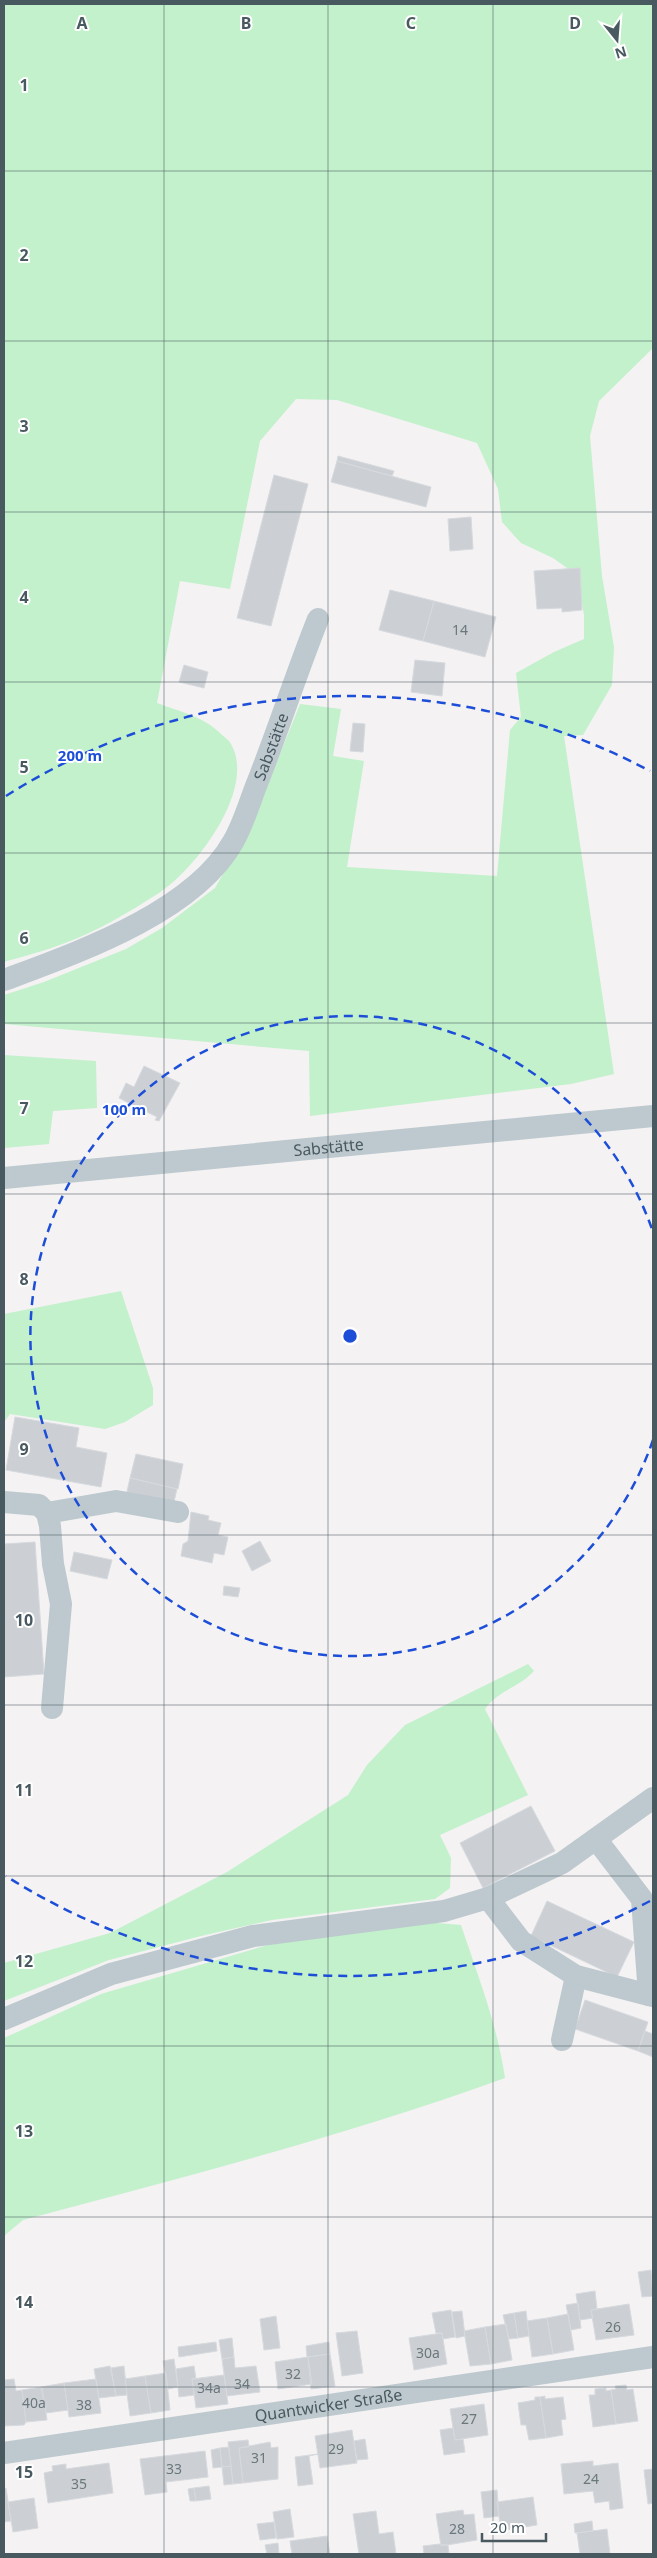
<svg xmlns="http://www.w3.org/2000/svg" width="657" height="2558" font-family="'Noto Sans',sans-serif">
	<style>
		.green { fill: #c2f1cc }
		.building { fill: #ccd0d4; stroke: #d6d9dd }
		.lines { fill: none; stroke-linecap: round; stroke-linejoin: round }
		.minor { stroke: #bdc9ce; stroke-width: 22 }
		.grid { fill: none; stroke: #495960; stroke-width: 1; stroke-opacity: 0.55 }
		.ring { fill: none; stroke: #1d4ed8; stroke-width: 2.5; stroke-dasharray: 9 6 }
		.labels { text-anchor: middle; dominant-baseline: central; stroke-width: 4; stroke-linejoin: round; paint-order: stroke }
		.number-label { font-size: 14px; fill: #6a777d }
		.street-label { font-size: 16px; fill: #495960; stroke: #fff }
		.grid-label { font-size: 16px; text-anchor: middle; font-weight: bold; fill: #495960; stroke: #fff; stroke-width: 4; stroke-linejoin: round; paint-order: stroke }
		.centre { fill: #1d4ed8; stroke: #fff; stroke-width: 2.5 }
		.ring-label { font-size: 15px; text-anchor: middle; font-weight: bold; fill: #1d4ed8; stroke: #fff; stroke-width: 4; stroke-linejoin: round; paint-order: stroke }
	</style>
	<rect width="100%" height="100%" fill="#f4f2f3"/>
	<path class="green" d="M4,4H653V348L599,401L590,436L602,576L614,647L612,685L583,735L564,736L614,1074L571,1084L310,1116L309,1051L4,1024V995L44,982L126,949L162,928L215,888L254,819L300,704L341,709L333,756L364,761L347,867L497,876L510,730L521,717L516,673L554,652L584,639V615L577,575L553,558L521,543L502,522L498,489L477,443L337,400L296,399L260,441L230,589L180,581L157,703C180,712 201,715 220,733C223,736 229,740 231,744C257,789 195,870 159,893C129,912 98,931 65,943C45,951 24,956 4,962Z
		M4,1055L96,1061L97,1108L53,1111L49,1144L4,1148Z
		M121,1291L153,1388V1405L125,1422L105,1429L10,1414L4,1422V1314Z
		M528,1664L534,1671C517,1689 500,1689 485,1709L528,1795L440,1835L451,1858L450,1888L435,1899L272,1920L201,1936L109,1960L4,2001V1963L110,1933L227,1872L348,1795L367,1765L405,1725Z
		M425,1922L461,1925C478,1976 497,2024 505,2078C348,2135 185,2177 23,2220L4,2236V2038L101,1994L271,1944Z"/>
	<path class="building" d="M338,456L394,471L392,476L337,461Z
		M337,461L431,487L426,507L331,482Z
		M274,475L308,484L271,626L237,618Z
		M471,517L473,549L450,551L448,519Z
		M580,568L582,610L562,612V608L537,609L534,571Z
		M390,590L434,601L423,641L379,630Z
		M434,601L496,617L485,657L423,641Z
		M415,660L445,663L442,696L411,692Z
		M184,665L208,672L204,688L179,682Z
		M353,723L365,724L363,752L350,751Z
		M144,1066L180,1083L159,1121L155,1120L157,1117L119,1098L126,1083L134,1087Z
		M15,1417L79,1428L76,1447L107,1453L101,1487L6,1470Z
		M136,1454L183,1464L178,1489L130,1478Z
		M130,1478L177,1489L173,1506L126,1496Z
		M191,1512L209,1516L208,1520L221,1523L218,1535L228,1537L224,1555L214,1553L212,1563L181,1556L183,1544L188,1541Z
		M260,1541L271,1561L252,1571L242,1551Z
		M35,1542L44,1674L4,1677V1544Z
		M74,1552L112,1560L107,1579L70,1571Z
		M224,1586L240,1588L238,1597L223,1595Z
		M531,1806L555,1851L483,1888L460,1843Z
		M547,1901L634,1942L617,1977L531,1936Z
		M585,2000L648,2022L638,2051L575,2029Z
		M645,2031L653,2034V2057L638,2051Z
		M651,2270L653,2296L642,2297L638,2272Z
		M595,2291L597,2309L591,2310L593,2318L580,2320L576,2294Z
		M578,2303L581,2328L571,2330L566,2305Z
		M629,2304L634,2335L596,2340L591,2310Z
		M451,2310L455,2337L443,2339L442,2333H436L432,2313Z
		M462,2311L465,2336L456,2338L452,2312Z
		M526,2311L529,2336L518,2338L514,2313Z
		M514,2313L518,2338L509,2339L503,2315Z
		M568,2314L574,2350L553,2354L547,2318Z
		M276,2316L280,2348L264,2350L260,2319Z
		M547,2318L553,2354L532,2357L527,2321Z
		M506,2324L512,2360L491,2364L485,2327Z
		M485,2327L491,2364L470,2366L464,2331Z
		M357,2331L363,2373L342,2376L336,2333Z
		M442,2333L447,2364L414,2370L409,2338Z
		M232,2338L234,2357L222,2359L219,2340Z
		M216,2342L217,2351L179,2357L178,2347Z
		M329,2342L330,2354L307,2357L306,2346Z
		M330,2354L335,2386L311,2389L308,2357Z
		M234,2357L235,2368L256,2366L260,2392L227,2396L222,2359Z
		M308,2357L312,2384L278,2389L275,2362Z
		M174,2359L178,2387L168,2389L163,2361Z
		M110,2366L116,2396L99,2398L94,2369Z
		M124,2366L127,2395L116,2396L111,2368Z
		M194,2366L196,2379H192L194,2395L179,2397L176,2369Z
		M166,2373L170,2410L151,2413L145,2376Z
		M224,2375L228,2404L196,2408L192,2379Z
		M145,2376L151,2413L130,2416L125,2379Z
		M14,2379L16,2391L22,2390L26,2422L24,2425L4,2426V2380Z
		M96,2379L101,2413L69,2417L64,2383Z
		M64,2383L68,2410L46,2413L41,2387Z
		M626,2385L627,2390L633,2389L638,2421L616,2424L611,2390L616,2389L615,2386Z
		M42,2387L47,2420L26,2422L22,2390Z
		M606,2388V2391L611,2390L616,2424L593,2427L589,2395H595V2389Z
		M545,2396V2399L563,2397L566,2419L561,2420L563,2435L546,2438L540,2397Z
		M535,2397H540L546,2438L529,2440L526,2425H521L518,2403L535,2400Z
		M484,2404L488,2435L455,2440L450,2409Z
		M453,2428L455,2440L463,2439L465,2452L444,2455L440,2430Z
		M352,2430L357,2463L320,2468L315,2436Z
		M365,2439L368,2459L357,2460L354,2441Z
		M248,2440L249,2447L239,2448L243,2483L233,2484L228,2442Z
		M270,2442L271,2448L278,2447V2479L243,2483L239,2448Z
		M229,2447L231,2466L222,2467L220,2448Z
		M220,2448L222,2467L213,2468L211,2450Z
		M205,2451L208,2477L166,2482L167,2492L145,2495L140,2459Z
		M318,2454L309,2456L313,2484L298,2486L295,2457Z
		M593,2461V2466L618,2463L623,2508L610,2510L609,2501L595,2503L593,2491L564,2494L561,2464Z
		M109,2463L113,2493L48,2503L44,2473L53,2471L52,2466L66,2464V2469Z
		M231,2466L233,2484L224,2485L222,2467Z
		M653,2469V2503L648,2504L644,2470Z
		M209,2486L211,2499L196,2501L194,2488Z
		M6,2488L11,2521L4,2522V2489Z
		M194,2488L196,2501H190L188,2489Z
		M497,2490L499,2516L484,2518L481,2492Z
		M533,2497L537,2525L501,2531L497,2502Z
		M34,2498L38,2528L13,2532L8,2502Z
		M290,2509L294,2537L277,2539L273,2512Z
		M463,2510L464,2515L474,2514L477,2540L441,2546L436,2514Z
		M376,2511L379,2534L393,2532L396,2554H359L353,2514Z
		M592,2521L593,2531L575,2533L574,2524Z
		M274,2522L276,2538L260,2540L257,2524Z
		M607,2529L610,2554H580L577,2533Z
		M327,2536L330,2554H292L290,2541Z
		M278,2543L279,2554H267L265,2545Z
		M440,2544L448,2545L449,2554H424L423,2546Z"/>
	<g class="lines">
		<g class="minor">
			<path id="s1" d="M4,980C76,953 193,913 233,842C243,825 249,804 256,786C278,731 296,674 318,619"/>
			<path id="s2" d="M4,1178L653,1116"/>
			<path d="M4,1502L39,1505L47,1513L50,1526L53,1564L61,1604L52,1708"/>
			<path d="M47,1513L116,1501L178,1512"/>
			<path d="M596,1839L642,1899L649,1995L653,1996"/>
			<path d="M488,1898L521,1941L576,1976L649,1995"/>
			<path d="M4,2019L111,1974L253,1936L444,1911L488,1898L562,1863L653,1798"/>
			<path d="M562,2040L576,1976"/>
			<path id="s3" d="M4,2453L653,2357"/>
		</g>
	</g>
	<path class="grid" d="M164,4V2554M328,4V2554M493,4V2554M4,171H653M4,341H653M4,512H653M4,682H653M4,853H653M4,1023H653M4,1194H653M4,1364H653M4,1535H653M4,1705H653M4,1876H653M4,2046H653M4,2217H653M4,2387H653"/>
	<g class="ring">
		<path d="M653 1440A320 320 0 1 1 653 1232"/>
		<path d="M650 1901A640 640 0 0 1 6 1876M6 796A640 640 0 0 1 650 771"/>
	</g>
	<g class="labels">
		<g class="number-label">
			<text x="460" y="629">14</text>
			<text x="613" y="2326">26</text>
			<text x="428" y="2352">30a</text>
			<text x="293" y="2373">32</text>
			<text x="242" y="2383">34</text>
			<text x="209" y="2387">34a</text>
			<text x="34" y="2402">40a</text>
			<text x="84" y="2404">38</text>
			<text x="469" y="2418">27</text>
			<text x="336" y="2448">29</text>
			<text x="259" y="2457">31</text>
			<text x="174" y="2468">33</text>
			<text x="591" y="2478">24</text>
			<text x="79" y="2483">35</text>
			<text x="457" y="2528">28</text>
		</g>
		<g class="street-label">
			<text stroke="none"><textPath href="#s1" startOffset="375">Sabstätte</textPath></text>
			<text stroke="none"><textPath href="#s2" startOffset="326">Sabstätte</textPath></text>
			<text stroke="none"><textPath href="#s3" startOffset="328">Quantwicker Straße</textPath></text>
		</g>
	</g>
	<g class="grid-label">
		<text x="82" y="29">A</text>
		<text x="246" y="29">B</text>
		<text x="411" y="29">C</text>
		<text x="575" y="29">D</text>
		<text x="24" y="91">1</text>
		<text x="24" y="261">2</text>
		<text x="24" y="432">3</text>
		<text x="24" y="603">4</text>
		<text x="24" y="773">5</text>
		<text x="24" y="944">6</text>
		<text x="24" y="1114">7</text>
		<text x="24" y="1285">8</text>
		<text x="24" y="1455">9</text>
		<text x="24" y="1626">10</text>
		<text x="24" y="1796">11</text>
		<text x="24" y="1967">12</text>
		<text x="24" y="2137">13</text>
		<text x="24" y="2308">14</text>
		<text x="24" y="2478">15</text>
	</g>
	<circle cx="350" cy="1336" r="8" class="centre"/>
	<g class="ring-label">
		<text x="80" y="761">200 m</text>
		<text x="124" y="1115">100 m</text>
	</g>
	<rect width="657" height="2558" fill="none" stroke="#495960" stroke-width="10"/>
	<g transform="translate(617 40) rotate(163)" stroke="#ffffff" stroke-width="4" paint-order="stroke">
	<path d="M0-4L9 19L0 12L-9 19Z" fill="#495960"/>
	<text y="-8" font-size="14" font-weight="bold" text-anchor="middle" fill="#495960">N</text>
	</g>
	<path d="M482 2533v8h64v-8" fill="none" stroke="#495960" stroke-width="2.5"/>
	<text x="490" y="2533" font-size="15" fill="#495960" stroke="#ffffff" stroke-width="4" paint-order="stroke">20 m</text>
</svg>
